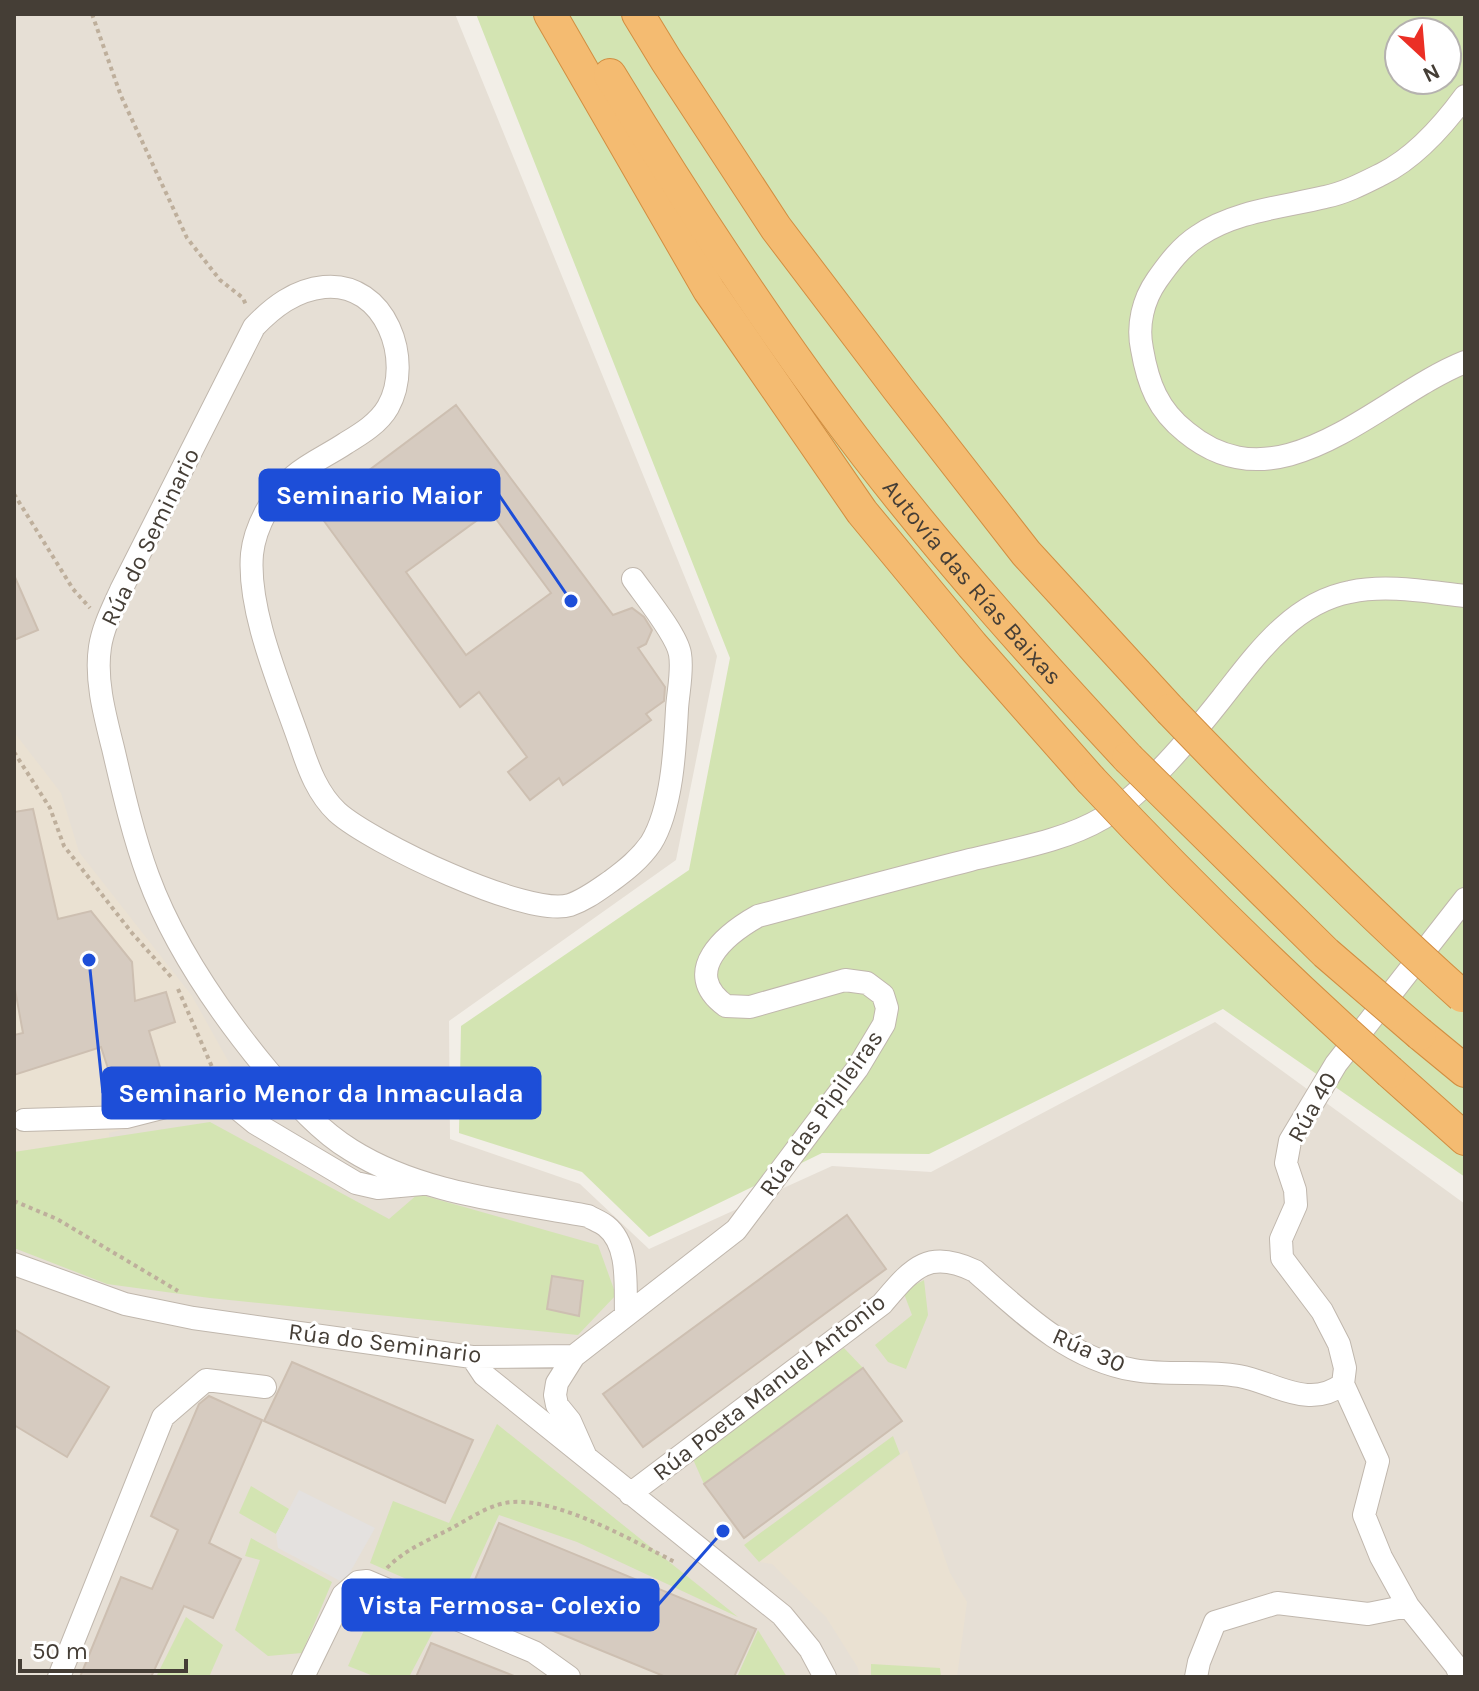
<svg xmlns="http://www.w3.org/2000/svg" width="1479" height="1691" font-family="Karla,sans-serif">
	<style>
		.residential { fill: #e6dfd5 }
		.education { fill: #eae1d2 }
		.green { fill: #d3e4b2; fill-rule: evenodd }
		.parking { fill: #e4e1df }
		.building { fill: #d6cbc0; stroke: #cdbfb1; stroke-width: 2; fill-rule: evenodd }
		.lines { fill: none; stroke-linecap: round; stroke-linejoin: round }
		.minor-casing { stroke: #c0b7ad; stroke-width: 24 }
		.highway-casing { stroke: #d28e41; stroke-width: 34 }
		.path { stroke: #beaf9c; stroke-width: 4; stroke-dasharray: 4 4; stroke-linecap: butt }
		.minor { stroke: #fff; stroke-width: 22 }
		.highway { stroke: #f4bb71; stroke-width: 32 }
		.highway-bridge-casing { stroke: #d28e41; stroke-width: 34; stroke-linecap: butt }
		.highway-bridge { stroke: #f4bb71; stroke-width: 32 }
		.labels { text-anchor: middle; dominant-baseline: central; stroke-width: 6; stroke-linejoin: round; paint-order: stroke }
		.street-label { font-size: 24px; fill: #453e36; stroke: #fff }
		.leader { fill: none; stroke: #1d4ed8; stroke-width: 3 }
		.callout-dot { fill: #1d4ed8; stroke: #fff; stroke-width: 3 }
		.callout { fill: #1d4ed8; stroke: #1d4ed8; stroke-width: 3 }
		.callout-label { font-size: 26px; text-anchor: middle; font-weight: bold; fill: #fff }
	</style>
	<rect width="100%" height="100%" fill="#f2eee7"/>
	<path class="residential" d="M14,14H455L717,656L676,860L449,1021L450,1139L580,1184L649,1249L832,1166L931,1172L1215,1022L1465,1204V1677H14Z"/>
	<path class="education" d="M14,732L61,793L79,852L192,996L242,1086L219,1113H187L109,1133L111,1154L14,1160Z
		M907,1450L950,1573L967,1602L957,1677H859L858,1668L826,1617L772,1564L759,1562Z"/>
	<path class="green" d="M476,14H1465V1177L1223,1009L929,1154L822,1153L649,1237L582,1172L459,1133L461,1026L689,870L730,658ZM1399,32H1447V80H1399Z
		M210,1122L389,1219L418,1194L598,1245L616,1295L578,1335L210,1298L107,1284L14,1248V1152Z
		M924,1280L928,1315L906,1369L888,1362L875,1345L912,1315L903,1291Z
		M844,1348L863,1368L704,1484L692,1457Z
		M497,1424L738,1617L577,1542L499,1515L459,1602L370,1563L393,1501L449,1523Z
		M893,1436L900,1454L759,1562L744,1545Z
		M251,1486L289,1509L276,1534L239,1513Z
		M251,1538L332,1582L302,1653L268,1656L235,1630L260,1560L245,1556Z
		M378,1599L436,1626L409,1677H376L348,1666Z
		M186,1617L223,1645L209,1677H156Z
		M758,1630L787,1677H737Z
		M871,1664L940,1668L941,1677H871Z"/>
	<path class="parking" d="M299,1490L375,1528L344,1583L278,1548L276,1534Z"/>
	<path class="building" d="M456,405L613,615L632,608L644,617L652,630L646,644L638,648L665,687L664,701L646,714L651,720L563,785L559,778L530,800L508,772L527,757L479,692L460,707L316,510ZM490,511L551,593L466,655L406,572Z
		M14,575L38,630L14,640Z
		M33,809L58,919L91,911L132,962L135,1001L166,992L175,1022L149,1031L165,1084L118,1099L101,1047L14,1075V1035L23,1033L14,984V812Z
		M847,1215L886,1269L643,1447L603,1394Z
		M552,1276L583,1281L579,1316L547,1309Z
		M14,1329L109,1387L67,1457L14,1425Z
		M292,1362L473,1440L445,1503L264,1421Z
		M863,1368L902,1421L744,1538L704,1484Z
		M209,1396L262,1420L209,1543L241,1559L213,1618L184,1606L151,1677H80L121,1577L152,1589L178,1530L151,1516L199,1404Z
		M499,1523L756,1629L734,1677H666L468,1596Z
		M431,1643L514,1676V1677H416Z"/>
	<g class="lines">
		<defs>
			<path id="minor" d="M1465,96C1443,126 1416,157 1382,174C1364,183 1345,193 1325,197C1284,207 1234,211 1198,236C1181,247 1169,263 1157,280C1143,300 1137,325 1142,349C1148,384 1158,410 1186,432C1281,511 1379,396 1465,362
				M24,1120L126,1117L212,1095L227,1100L255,1123L356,1183L378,1188L422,1184
				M14,1264L125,1304L193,1318L472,1357L574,1356
				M626,1314C625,1286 630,1245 606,1226C601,1222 593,1219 588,1216C508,1201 421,1194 351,1150C318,1130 293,1100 268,1071C220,1013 174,947 148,876C133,835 123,791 113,748C105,716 95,680 100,647C103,627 113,608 121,590L254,327C273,307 295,290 324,287C386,281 414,361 388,407C379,423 361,434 346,443C330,454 309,463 294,476C273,494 255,526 252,554C247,612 282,690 301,746C309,770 318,794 337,812C370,842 528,918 570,905C585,900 598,890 611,881C626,870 640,859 651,843C672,809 675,749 677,709C678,692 683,671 680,654C677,635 645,596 633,579
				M472,1357L484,1375L782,1615L810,1649L825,1677
				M586,1457L570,1421L557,1405L555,1395L557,1383L574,1356L736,1230L857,1069L884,1024L887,1008L883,995L867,983L845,980L750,1007L726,1006C679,972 726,934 758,916C829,897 899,878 970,860C1014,849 1064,841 1103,818C1145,793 1192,736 1222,698C1256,655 1292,603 1350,592C1387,584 1428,592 1465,596
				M630,1494L882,1304C912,1269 927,1248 975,1271C1022,1313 1069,1359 1134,1370C1169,1376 1204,1370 1239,1376C1276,1383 1309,1410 1343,1384
				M59,1677L163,1417L206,1380L265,1387
				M303,1677L343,1595L358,1582L367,1581L534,1652L569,1677
				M1196,1677L1199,1662L1215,1622L1277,1603L1368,1614L1408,1606
				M1461,1677L1456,1666L1408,1606L1381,1557L1364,1515L1378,1461L1343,1384L1345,1368L1339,1344L1322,1311L1282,1258L1281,1239L1296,1205L1295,1190L1286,1163L1290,1141L1336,1064L1465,899"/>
			<g id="highway">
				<path d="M550,14L709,290L862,512L972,645L1090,779"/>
				<path d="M638,14L666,60L776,228L899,390L1026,553L1170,710"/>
				<path id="s1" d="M610,75C689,205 774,335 867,456C948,561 1037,660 1128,758"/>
				<path d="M1420,1034L1465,1071"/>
				<path d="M1390,1072L1465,1139"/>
			</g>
		</defs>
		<use href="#minor" class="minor-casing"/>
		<use href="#highway" class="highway-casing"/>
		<path class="path" d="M92,14L121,96L187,238L220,280L243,298L246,305
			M14,494L73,589L90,608
			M14,752L50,808L64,846L132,933L172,978
			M178,989L216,1076
			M14,1201L57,1219L178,1291
			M387,1568C404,1550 429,1540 450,1529C469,1519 491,1503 513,1502C560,1499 633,1541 675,1562"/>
		<use href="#minor" class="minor"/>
		<use href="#highway" class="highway"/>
		<defs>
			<path id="highway-bridge" d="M1170,710C1264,808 1360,905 1462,996
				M1128,758L1326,953L1420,1034
				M1090,779C1186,882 1286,979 1390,1072"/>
		</defs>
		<use href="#highway-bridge" class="highway-bridge-casing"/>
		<use href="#highway-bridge" class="highway-bridge"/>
	</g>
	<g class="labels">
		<g class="street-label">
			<text transform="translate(150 537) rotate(-64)">Rúa do Seminario</text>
			<text stroke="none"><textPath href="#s1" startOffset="624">Autovía das Rías Baixas</textPath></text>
			<text transform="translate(1312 1107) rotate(-61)">Rúa 40</text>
			<text transform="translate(821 1113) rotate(-55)">Rúa das Pipileiras</text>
			<text transform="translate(385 1343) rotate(7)">Rúa do Seminario</text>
			<text transform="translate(1089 1350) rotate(24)">Rúa 30</text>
			<text transform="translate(769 1387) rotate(-38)">Rúa Poeta Manuel Antonio</text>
		</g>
	</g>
	<path class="leader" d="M571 601L499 495M89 960L103 1093M723 1531L658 1605"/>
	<g class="callout-dot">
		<circle cx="571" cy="601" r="8"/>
		<circle cx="89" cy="960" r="8"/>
		<circle cx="723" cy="1531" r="8"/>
	</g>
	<g class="callout">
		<rect x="260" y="470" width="239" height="50" rx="8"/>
		<rect x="103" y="1068" width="437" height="50" rx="8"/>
		<rect x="343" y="1580" width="315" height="50" rx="8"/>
	</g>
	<g class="callout-label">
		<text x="379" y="504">Seminario Maior</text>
		<text x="321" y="1102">Seminario Menor da Inmaculada</text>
		<text x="500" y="1614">Vista Fermosa- Colexio</text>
	</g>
	<rect width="1479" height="1691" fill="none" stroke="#453e36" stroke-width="32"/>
	<g transform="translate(1423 56) rotate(154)"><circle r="38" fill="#ffffff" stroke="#b5b2af" stroke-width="2"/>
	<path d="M0-6L14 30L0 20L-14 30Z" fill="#eb2f25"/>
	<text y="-12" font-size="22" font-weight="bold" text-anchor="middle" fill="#453e36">N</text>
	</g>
	<path d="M20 1659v12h166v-12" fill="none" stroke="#453e36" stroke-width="4"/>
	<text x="32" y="1659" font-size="24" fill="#453e36" stroke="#ffffff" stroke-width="6" paint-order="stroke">50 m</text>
</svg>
